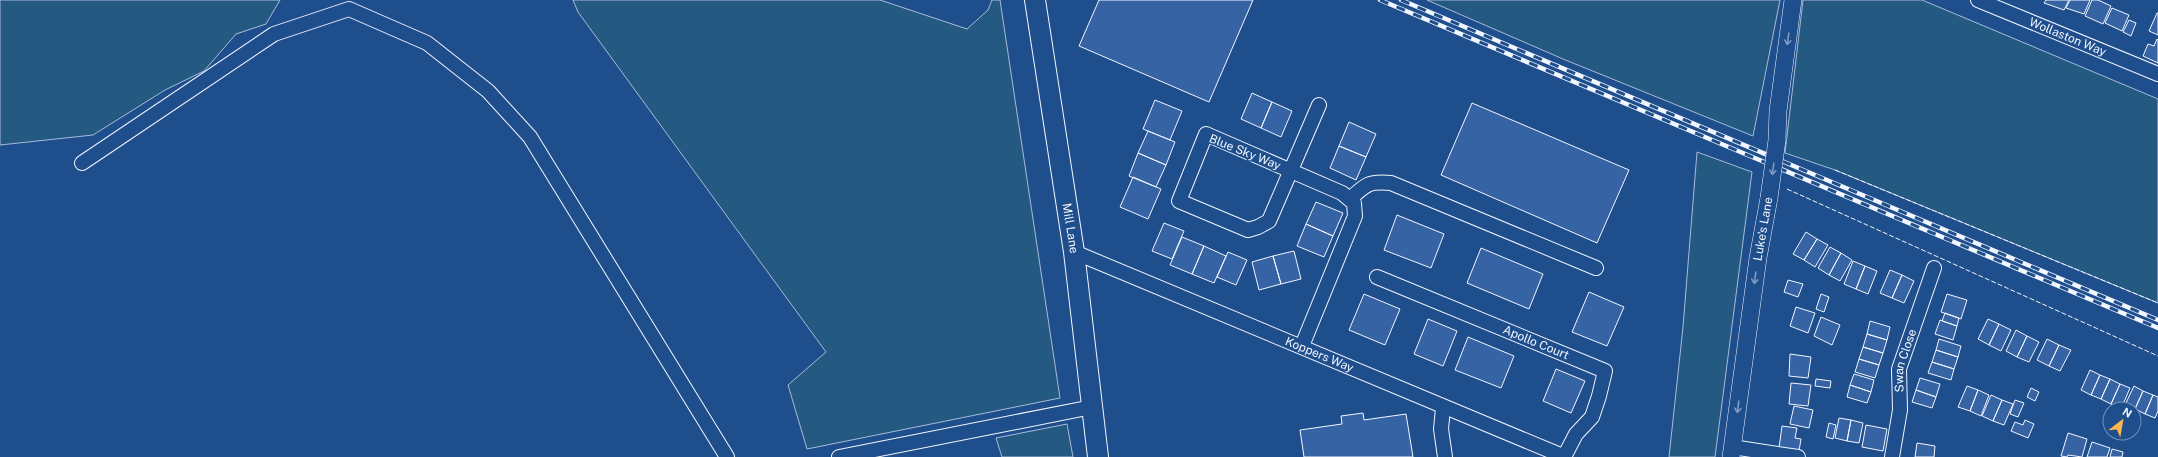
<svg xmlns="http://www.w3.org/2000/svg" width="2158" height="457" font-family="'Public Sans',sans-serif">
	<style>
		.green { fill: #245a82; stroke: #a8bbd7 }
		.building { fill: #3563a3; stroke: #f2f6ff }
		.lines { fill: none; stroke-linecap: round; stroke-linejoin: round }
		.minor-casing { stroke: #f2f6ff; stroke-width: 16 }
		.tertiary-casing { stroke: #f2f6ff; stroke-width: 18 }
		.secondary-casing { stroke: #f2f6ff; stroke-width: 22 }
		.minor { stroke: #1f4e8c; stroke-width: 14 }
		.tertiary { stroke: #1f4e8c; stroke-width: 17 }
		.secondary { stroke: #1f4e8c; stroke-width: 20 }
		.rail-casing { stroke: #f2f6ff; stroke-width: 4.5 }
		.rail { stroke: #1f4e8c; stroke-width: 3; stroke-dasharray: 9; stroke-linecap: butt }
		.tertiary-bridge-casing { stroke: #f2f6ff; stroke-width: 18; stroke-linecap: butt }
		.tertiary-bridge { stroke: #1f4e8c; stroke-width: 17 }
		.fence { stroke: #f2f6ff; stroke-width: 1; stroke-dasharray: 5 2; stroke-linecap: butt }
		.oneway { stroke: #7e9ac0 }
		.labels { text-anchor: middle; dominant-baseline: central; stroke-width: 3; stroke-linejoin: round; paint-order: stroke }
		.street-label { font-size: 12px; fill: #f2f6ff; stroke: #1f4e8c }
	</style>
	<rect width="100%" height="100%" fill="#1f4e8c"/>
	<path class="green" d="M0,0H280L266,24L236,34L204,71L165,90L93,135L0,145Z
		M573,0H880L967,29L988,10L992,0H1000L1060,398L807,449L788,385L826,352L578,12Z
		M1427,0H1780L1753,136L1563,59Z
		M1803,0H1922L2158,99V303L1835,170L1785,153Z
		M1697,152L1752,172L1715,457H1669L1683,327Z
		M1067,424L1073,457H1002L996,438Z"/>
	<path class="building" d="M1099,0H1253L1209,102L1079,46Z
		M2046,0H2069L2064,10L2044,3Z
		M2070,0H2090L2084,14L2066,8Z
		M2092,0H2098L2111,6L2103,24L2085,16Z
		M2112,8L2129,15L2122,31L2105,23Z
		M2157,13H2158V35L2149,31Z
		M2129,20L2136,23L2131,36L2123,32Z
		M2157,39L2158,40V63L2143,56L2148,44L2154,46Z
		M1252,93L1272,102L1261,128L1241,119Z
		M1155,100L1182,111L1170,140L1143,129Z
		M1272,102L1292,111L1281,137L1261,128Z
		M1472,103L1629,170L1597,243L1441,175Z
		M1349,122L1376,134L1366,157L1339,146Z
		M1148,131L1175,142L1166,165L1138,153Z
		M1339,146L1366,157L1356,180L1330,168Z
		M1138,153L1166,165L1156,187L1129,176Z
		M1133,177L1161,189L1148,219L1120,207Z
		M1316,202L1343,213L1333,236L1306,224Z
		M1397,215L1444,234L1431,268L1384,250Z
		M1164,223L1184,231L1172,259L1152,251Z
		M1306,224L1333,236L1324,257L1297,246Z
		M1806,232L1817,239L1804,260L1793,254Z
		M1182,237L1204,246L1192,274L1170,265Z
		M1817,239L1828,245L1815,267L1804,260Z
		M1204,246L1226,256L1214,283L1192,274Z
		M1830,247L1841,253L1829,275L1818,268Z
		M1481,248L1543,274L1529,309L1467,283Z
		M1294,251L1301,279L1281,284L1273,256Z
		M1228,252L1247,260L1236,285L1217,277Z
		M1841,253L1852,260L1840,281L1829,275Z
		M1273,256L1281,284L1259,290L1252,262Z
		M1853,261L1865,266L1856,289L1844,284Z
		M1865,266L1877,271L1868,294L1856,289Z
		M1890,270L1902,275L1892,298L1880,293Z
		M1902,275L1914,281L1904,303L1892,298Z
		M1788,280L1803,284L1798,297L1784,292Z
		M1589,292L1624,307L1607,346L1572,332Z
		M1364,294L1400,309L1385,345L1349,330Z
		M1821,294L1829,297L1824,312L1816,309Z
		M1947,294L1967,300L1961,319L1941,312Z
		M1796,307L1815,313L1808,333L1790,326Z
		M1945,313L1959,318L1957,326L1942,321Z
		M1821,317L1840,325L1832,345L1814,336Z
		M1428,319L1457,331L1443,366L1414,354Z
		M1988,319L1999,324L1989,345L1978,339Z
		M1940,320L1957,326L1953,340L1935,334Z
		M1870,321L1890,327L1887,340L1867,334Z
		M1999,324L2011,330L2001,351L1989,345Z
		M2016,330L2027,336L2017,357L2006,351Z
		M1867,334L1887,340L1883,353L1863,347Z
		M2027,336L2039,342L2029,362L2017,357Z
		M1468,337L1514,356L1501,388L1455,370Z
		M1939,339L1961,346L1958,357L1936,350Z
		M2047,339L2059,345L2049,366L2037,360Z
		M2059,345L2071,350L2060,371L2049,366Z
		M1863,347L1883,353L1879,365L1859,359Z
		M1936,350L1958,357L1954,369L1932,362Z
		M1790,354L1811,357L1808,378L1789,376Z
		M1859,359L1879,365L1875,378L1855,372Z
		M1932,362L1954,369L1951,380L1928,373Z
		M1556,369L1585,381L1571,413L1543,401Z
		M2090,370L2100,375L2091,395L2081,390Z
		M1854,374L1874,380L1871,392L1850,385Z
		M2100,375L2110,379L2101,399L2091,395Z
		M1920,378L1940,384L1936,397L1916,390Z
		M1816,379L1831,381L1830,388L1815,386Z
		M2110,379L2120,384L2111,404L2101,399Z
		M1791,383L1811,385L1808,406L1789,404Z
		M2120,384L2130,388L2121,409L2111,404Z
		M1850,385L1871,392L1867,403L1847,397Z
		M1967,386L1978,390L1970,411L1958,407Z
		M2134,386L2143,391L2135,409L2125,405Z
		M2031,388L2039,392L2035,401L2027,397Z
		M1916,390L1936,397L1932,408L1912,402Z
		M1978,390L1989,395L1981,416L1970,411Z
		M2143,391L2153,395L2145,414L2135,409Z
		M1991,395L2002,400L1993,421L1982,416Z
		M2153,395L2158,397V411L2155,418L2145,414Z
		M2002,400L2013,404L2004,425L1993,421Z
		M2015,400L2024,403L2018,417L2010,414Z
		M1794,406L1813,410L1809,428L1790,424Z
		M1363,413L1364,420L1406,414L1413,457H1304L1300,430L1342,424L1341,416Z
		M1839,418L1851,420L1847,441L1835,438Z
		M1851,420L1863,423L1859,443L1847,441Z
		M2025,420L2034,424L2028,438L2011,431L2015,422L2023,425Z
		M1829,423L1836,425L1833,439L1826,437Z
		M1866,425L1887,429L1883,451L1862,447Z
		M1782,426L1797,428L1795,438L1801,439L1799,451L1779,448Z
		M2068,433L2087,439L2082,457L2068,455L2067,457L2061,456Z
		M2092,442L2110,448L2107,457H2087Z
		M1917,443L1935,446L1934,457H1915Z
		M2112,449L2123,452L2122,457H2110Z"/>
	<g class="lines">
		<defs>
			<g id="minor">
				<path id="s1" d="M1978,0L2158,74"/>
				<path d="M82,163L274,34L349,9L427,43L488,91L530,137L727,457"/>
				<path d="M1350,199C1366,184 1369,181 1391,183L1596,268"/>
				<path id="s2" d="M1074,252L1565,457"/>
				<path id="s3" d="M1377,277L1605,371L1599,396L1592,417L1576,434L1564,457"/>
				<path d="M1302,346L1355,216L1354,203L1342,193L1206,134L1179,201L1248,230L1258,227L1269,221L1319,105"/>
				<path d="M1443,408L1441,429L1445,457"/>
				<path d="M1732,447L1798,457"/>
				<path d="M839,457L1092,407"/>
				<path id="s4" d="M1892,457L1900,410L1899,369L1934,268"/>
			</g>
			<path id="tertiary" d="M1777,140L1778,111L1793,0
				M1731,457L1758,258L1769,198"/>
			<g id="secondary">
				<path id="s5" d="M1035,0L1074,252L1098,457"/>
			</g>
		</defs>
		<use href="#minor" class="minor-casing"/>
		<use href="#tertiary" class="tertiary-casing"/>
		<use href="#secondary" class="secondary-casing"/>
		<use href="#minor" class="minor"/>
		<use href="#tertiary" class="tertiary"/>
		<use href="#secondary" class="secondary"/>
		<defs>
			<path id="rail" d="M1380,0L2158,328
				M1401,0L2158,320"/>
		</defs>
		<use href="#rail" class="rail-casing"/>
		<use href="#rail" class="rail"/>
		<defs>
			<path id="tertiary-bridge" d="M1769,198L1777,140"/>
		</defs>
		<use href="#tertiary-bridge" class="tertiary-bridge-casing"/>
		<use href="#tertiary-bridge" class="tertiary-bridge"/>
		<path class="fence" d="M1835,170L2158,303
			M1787,189L2158,356"/>
	</g>
	<defs><path id="oneway-shaft" d="M-6 0H5M1.5-3L5.5 0L1.5 3" fill="none" stroke-width="1.6" stroke-linecap="round" stroke-linejoin="round"/></defs>
	<g class="oneway">
		<use href="#oneway-shaft" transform="translate(1788 39) rotate(98)"/>
		<use href="#oneway-shaft" transform="translate(1773 169) rotate(98)"/>
		<use href="#oneway-shaft" transform="translate(1755 278) rotate(98)"/>
		<use href="#oneway-shaft" transform="translate(1738 407) rotate(98)"/>
	</g>
	<g class="labels">
		<g class="street-label">
			<text stroke="none"><textPath href="#s1" startOffset="97">Wollaston Way</textPath></text>
			<text transform="translate(1245 152) rotate(22)">Blue Sky Way</text>
			<text stroke="none"><textPath href="#s5" startOffset="231">Mill Lane</textPath></text>
			<text transform="translate(1763 229) rotate(-80)">Luke's Lane</text>
			<text stroke="none"><textPath href="#s3" startOffset="172">Apollo Court</textPath></text>
			<text stroke="none"><textPath href="#s2" startOffset="266">Koppers Way</textPath></text>
			<text stroke="none"><textPath href="#s4" startOffset="98">Swan Close</textPath></text>
		</g>
	</g>
	<g transform="translate(2122 421) rotate(31)"><circle r="19" fill="#1f4e8c" stroke="#7391ba"/>
	<path d="M0-3L7 15L0 10L-7 15Z" fill="#ffb74d"/>
	<text y="-6" font-size="11" font-weight="bold" text-anchor="middle" fill="#f2f6ff">N</text>
	</g>
</svg>
